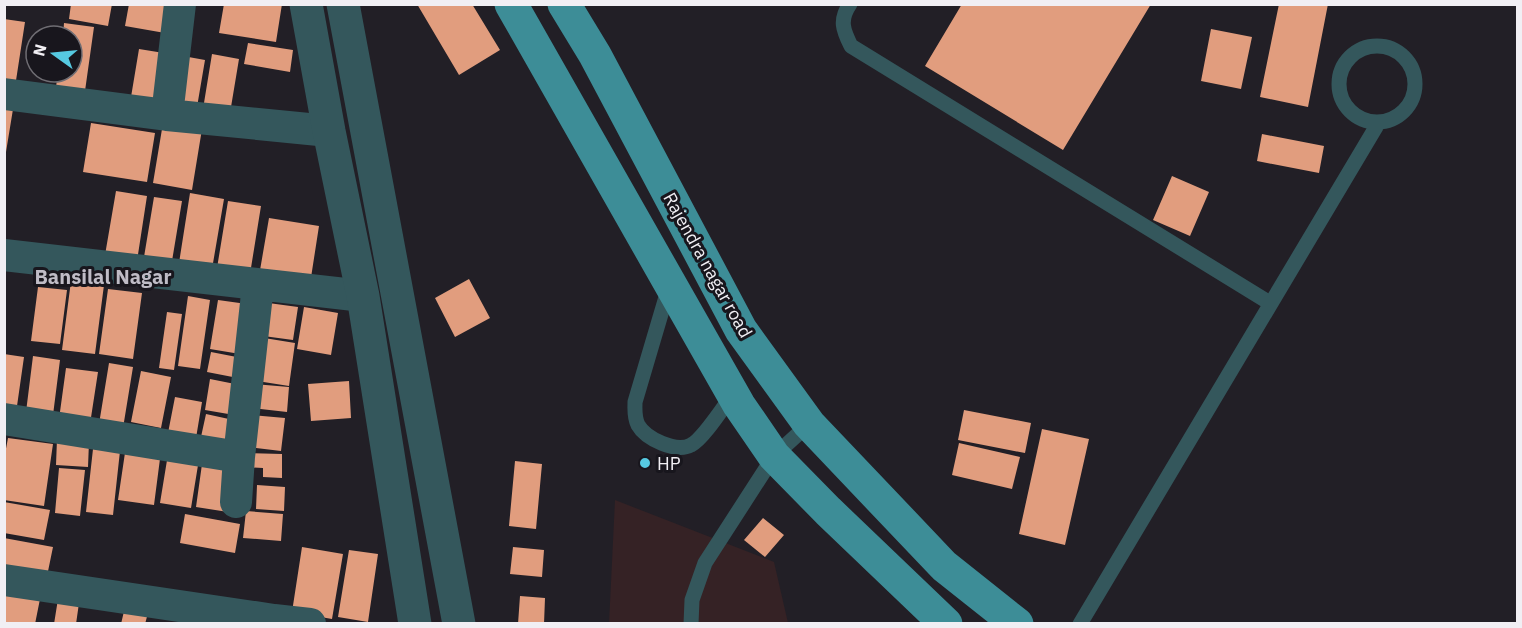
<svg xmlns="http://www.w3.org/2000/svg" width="1522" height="628" font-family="'IBM Plex Sans',sans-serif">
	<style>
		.industrial { fill: #352225 }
		.building { fill: #e19d7e }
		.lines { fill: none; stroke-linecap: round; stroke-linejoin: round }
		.service { stroke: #34575c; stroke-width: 15 }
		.minor { stroke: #34575c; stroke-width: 32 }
		.tertiary { stroke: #34575c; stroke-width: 33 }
		.primary { stroke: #3d8d97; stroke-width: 33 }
		.poi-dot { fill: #56c9e1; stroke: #18161d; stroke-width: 2 }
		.labels { text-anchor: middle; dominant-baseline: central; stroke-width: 6; stroke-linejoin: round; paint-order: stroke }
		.street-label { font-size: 18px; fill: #f1eff4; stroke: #18161d }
		.poi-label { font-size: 18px; fill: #f1eff4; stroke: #18161d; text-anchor: start }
		.neighbourhood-label { font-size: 20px; font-weight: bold; fill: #bfbcc6; stroke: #18161d }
	</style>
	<rect width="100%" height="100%" fill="#221f26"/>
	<path class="industrial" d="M615,500L774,562L788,623L609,624Z"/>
	<path class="building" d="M71,4H112L108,26L69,19Z
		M129,4H169L165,33L125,26Z
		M224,4H282L276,42L219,33Z
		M417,4H472L500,50L459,75Z
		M962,4H1151L1063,150L925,66Z
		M1279,4H1328L1308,107L1260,97Z
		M4,19L25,22L15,87L4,85Z
		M64,23L94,27L85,91L56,87L58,72H72V36H63Z
		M1211,29L1252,37L1241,89L1201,81Z
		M248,43L293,50L290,72L244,64Z
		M139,49L170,54L162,102L131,97Z
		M212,54L239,59L230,113L203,109Z
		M183,56L205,60L197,107L176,104Z
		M4,102L14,103L6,152H4Z
		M91,123L155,133L147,182L83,172Z
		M163,123L202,129L192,190L153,183Z
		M1262,134L1324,146L1319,173L1257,161Z
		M1172,176L1209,192L1190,236L1153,220Z
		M116,191L147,196L137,261L105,255Z
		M190,193L224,199L212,269L179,263Z
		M154,197L182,201L172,261L144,257Z
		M228,201L261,206L250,274L217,268Z
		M269,218L319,226L310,284L259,276Z
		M469,279L490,318L455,337L435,298Z
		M71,281L104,285L95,354L62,350Z
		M38,287L67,290L60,344L31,341Z
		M108,289L142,293L133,359L99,354Z
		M188,296L210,300L200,369L178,366Z
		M218,300L254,305L246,355L210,349Z
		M261,302L298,307L293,340L256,335Z
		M304,307L338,313L331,355L297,349Z
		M167,312L182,314L174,370L159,368Z
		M258,337L295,343L289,386L251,380Z
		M211,352L247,359L243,379L207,372Z
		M4,354L24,357L16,413L4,412Z
		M33,356L60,360L53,415L26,412Z
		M109,363L133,367L123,428L99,424Z
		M66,368L98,372L90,424L59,419Z
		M141,371L171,377L161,428L131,422Z
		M210,379L245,386L240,416L205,410Z
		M349,381L351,418L311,421L308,384Z
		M254,384L289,387L287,412L251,408Z
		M175,397L202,402L196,438L168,433Z
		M964,410L1031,423L1025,453L958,440Z
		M206,414L238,421L231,453L199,446Z
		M251,415L285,418L281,451L247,447Z
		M1042,429L1089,439L1065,545L1019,534Z
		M8,438L53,444L44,506L4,500V459Z
		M57,439L89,442L88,467L56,465Z
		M959,443L1020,457L1012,489L952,475Z
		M126,446L161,451L154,505L118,500Z
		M169,448L200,453L191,508L160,503Z
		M93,449L120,451L113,515L86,512Z
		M243,453L282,454V478L263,477V468L242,467Z
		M203,457L236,461L228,512L196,507Z
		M515,461L542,464L536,529L509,526Z
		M59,468L85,470L80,516L55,513Z
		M257,485L285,487L284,511L256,509Z
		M4,502L50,510L44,540L4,533Z
		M246,511L283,514L281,541L243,538Z
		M185,514L240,524L235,553L180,543Z
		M763,518L784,535L765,557L744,540Z
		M4,538L53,547L46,581L4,573Z
		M302,547L343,554L332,619L292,612Z
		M513,547L544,550L542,577L510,574Z
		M349,550L378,554L368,622L338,617Z
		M4,587L41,594L35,624H4Z
		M520,596L545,598L544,624H518Z
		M58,599L79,603L76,624H54Z
		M125,607L148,613L145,624H121Z"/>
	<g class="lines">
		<path class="service" d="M850,4C839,20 843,30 851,46L1270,303
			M1339 84a38 38 0 1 1 76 0a38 38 0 1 1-76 0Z
			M669,287L635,402C635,410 634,417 638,425C646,439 676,453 691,445C703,439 724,406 733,394
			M691,624L692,600L705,563L774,456L809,424
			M1080,624L1379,122"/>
		<path class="minor" d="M4,94L167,115L329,131
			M167,115L180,4
			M4,255L363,296
			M4,419L239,457
			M236,502L239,457L258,285
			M4,580L274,620L310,624"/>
		<path class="tertiary" d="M306,4L329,131L363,296L415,624
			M343,4L459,624"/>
		<path class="primary" d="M511,4L739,405L774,456L828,511L946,624
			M564,4L595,55L741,330L809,424L944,566L1017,624"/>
	</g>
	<circle class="poi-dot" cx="645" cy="463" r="6"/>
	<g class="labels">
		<g class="street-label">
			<text transform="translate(708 265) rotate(61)">Rajendra nagar road</text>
		</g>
		<g class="poi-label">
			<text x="657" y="463">HP</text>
		</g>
		<g class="neighbourhood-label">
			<text x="103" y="276">Bansilal Nagar</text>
		</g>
	</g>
	<rect width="1522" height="628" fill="none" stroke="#f1eff4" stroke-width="12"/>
	<g transform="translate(54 54) rotate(285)"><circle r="28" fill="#18161d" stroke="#6f6d73" stroke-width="1.5"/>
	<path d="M0-4.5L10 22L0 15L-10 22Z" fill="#56c9e1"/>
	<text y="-9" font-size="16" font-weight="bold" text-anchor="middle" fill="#f1eff4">N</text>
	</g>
</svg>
